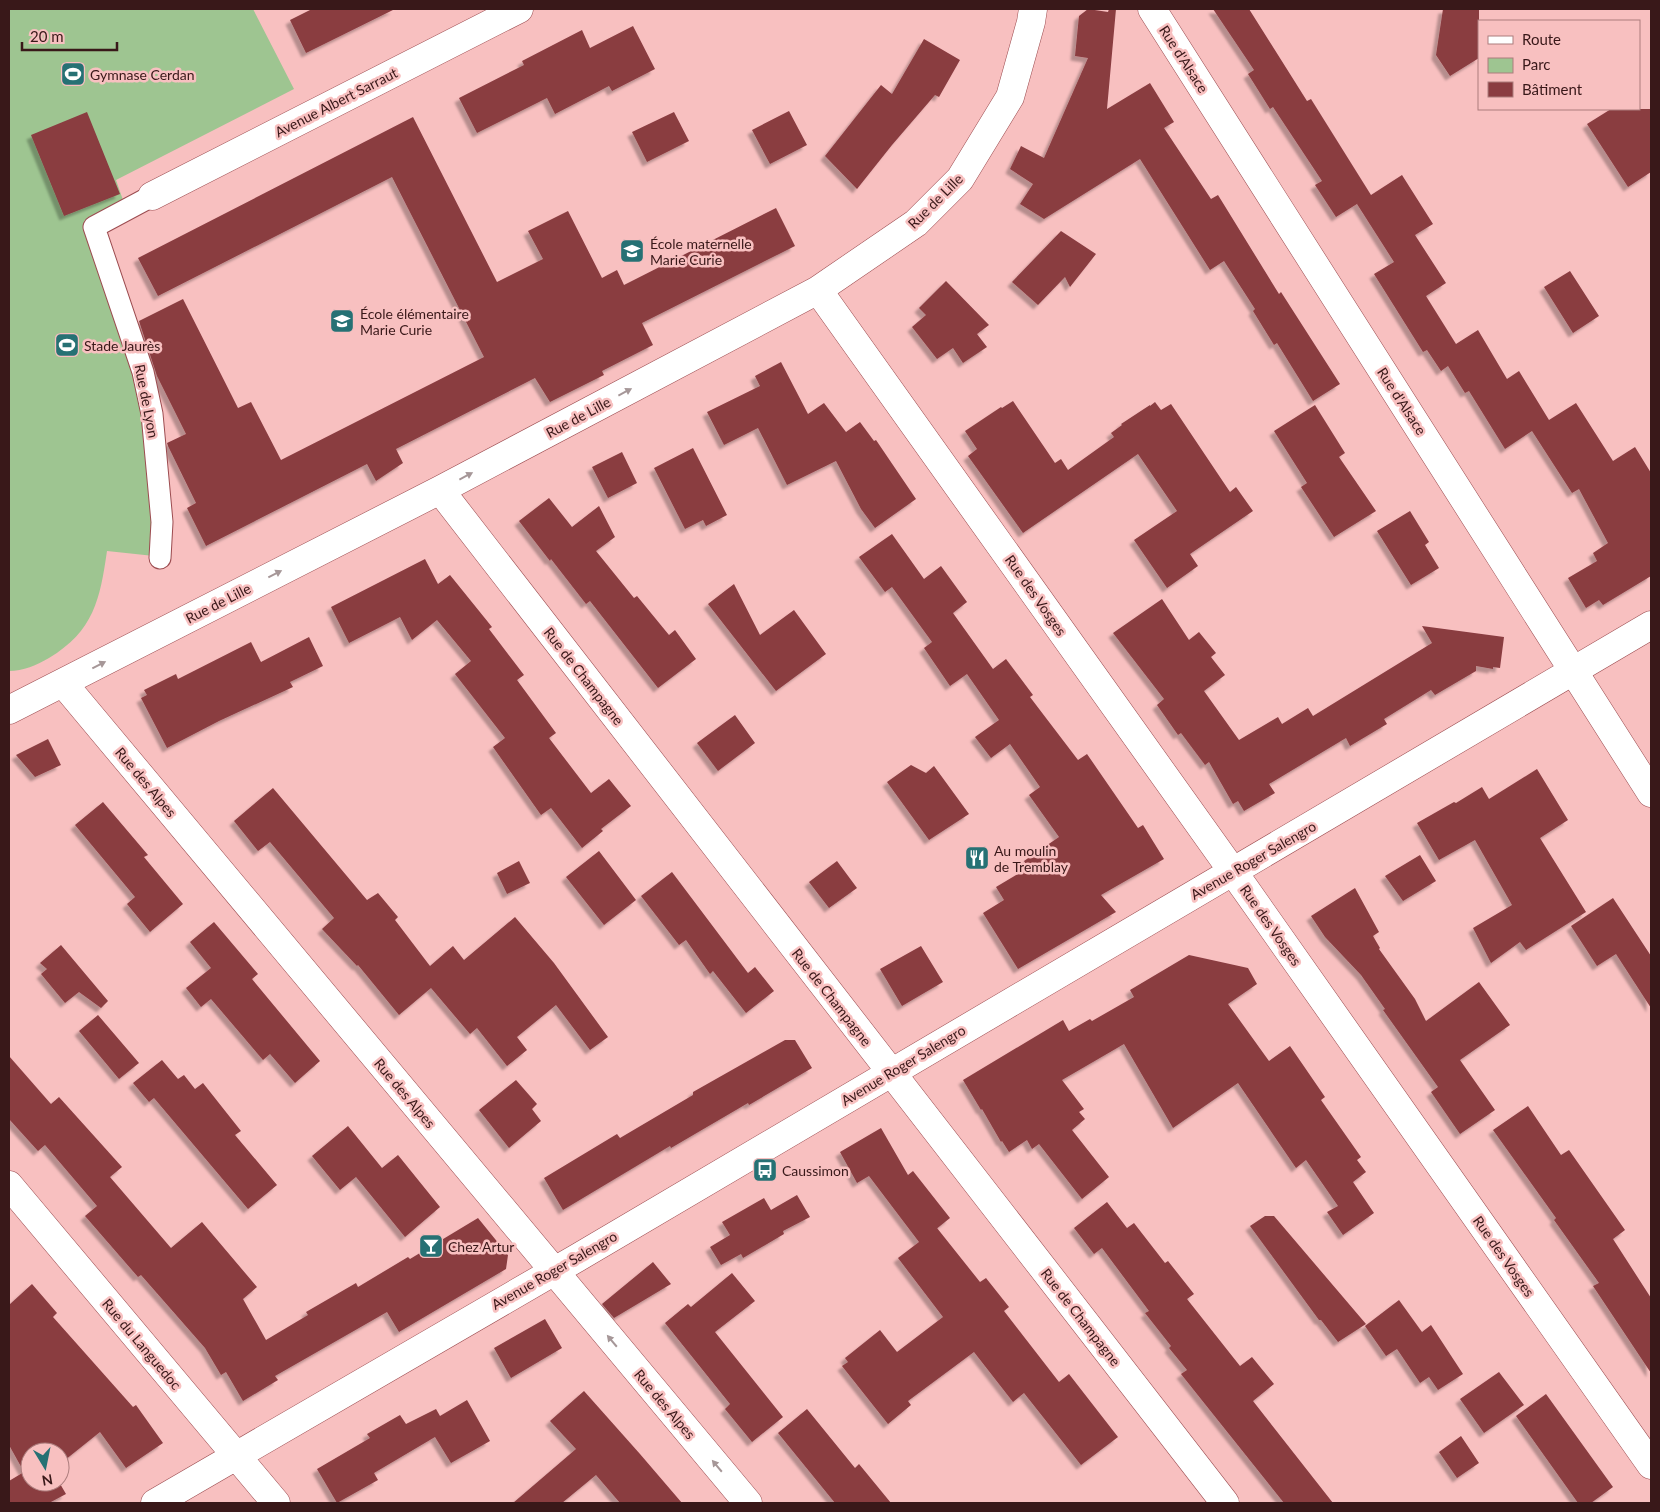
<svg xmlns="http://www.w3.org/2000/svg" width="1660" height="1512" font-family="Lato,sans-serif">
	<style>
		.green { fill: #9ec591 }
		.building { fill: #8a3c41; filter: url(#shadow) }
		.lines { fill: none; stroke-linecap: round; stroke-linejoin: round }
		.pedestrian-casing { stroke: #9c4c50; stroke-width: 23 }
		.minor-casing { stroke: #9c4c50; stroke-width: 29 }
		.pedestrian { stroke: #fff; stroke-width: 21 }
		.minor { stroke: #fff; stroke-width: 28 }
		.oneway { fill: #a69798 }
		.labels { text-anchor: middle; dominant-baseline: central; stroke-width: 5; stroke-linejoin: round; paint-order: stroke }
		.street-label { font-size: 14px; fill: #391819; stroke: #f8c0c0 }
		.poi-label { font-size: 14px; fill: #391819; stroke: #f8c0c0; text-anchor: start }
	</style>
	<defs>
		<filter id="shadow"><feDropShadow dx="-4.5" dy="4.5" stdDeviation="1" flood-color="#0004"/></filter>
	</defs>
	<rect width="100%" height="100%" fill="#f8c0c0"/>
	<path class="green" d="M9,9H253L294,89L116,180L124,203L84,221L121,330L145,422L154,556L107,551C100,599 94,631 49,658C37,665 23,671 9,671Z"/>
	<path class="building" d="M312,9H395L306,53L290,20Z
		M1088,9L1108,12L1109,9H1116L1107,109L1150,83L1174,122L1164,128L1211,199L1218,195L1279,294L1281,292L1340,384L1313,401L1277,343L1274,345L1253,311L1255,309L1224,261L1210,270L1140,159L1044,219L1020,204L1033,184L1010,169L1021,146L1044,158L1088,58L1075,56L1079,16Z
		M1213,9H1249L1307,101L1311,99L1371,195L1402,175L1433,224L1415,235L1446,283L1426,296L1456,344L1478,330L1507,379L1519,371L1549,420L1576,403L1613,461L1635,447L1651,473V576L1603,605L1599,600L1586,608L1568,578L1597,561L1593,553L1608,543L1579,489L1572,493L1532,431L1505,449L1469,391L1465,393L1448,366L1441,371L1427,350L1423,352L1374,274L1394,262L1357,204L1365,199L1336,217L1315,185L1322,181L1273,107L1270,109L1248,74L1254,70Z
		M1443,9H1479V58L1450,76L1436,55Z
		M633,26L655,69L612,91L609,86L555,114L547,98L477,133L459,98L524,65L522,61L582,30L590,48Z
		M924,39L960,60L939,97L935,95L892,145L857,189L825,156L881,85L892,94Z
		M1611,109H1651V172L1628,187L1587,124Z
		M789,111L807,145L770,164L752,130Z
		M87,112L120,194L64,216L31,135Z
		M674,112L689,141L647,162L632,132Z
		M413,117L497,282L543,259L528,231L568,211L602,278L617,270L624,285L776,208L795,246L642,323L653,345L602,371L604,375L550,402L535,378L396,449L403,463L376,481L367,464L206,546L187,508L196,503L168,446L167,443L186,434L157,376L139,321L183,299L238,408L251,402L281,460L484,357L392,177L158,296L138,258Z
		M1061,231L1096,254L1070,287L1065,277L1038,305L1012,282Z
		M1570,271L1599,316L1573,333L1544,287Z
		M946,281L989,325L977,334L987,347L963,363L953,348L937,359L912,327L926,315L919,308Z
		M781,362L808,414L824,403L846,432L860,422L874,441L876,440L916,499L875,528L861,509L836,461L787,485L758,428L724,445L707,412L760,386L755,376Z
		M1013,401L1055,463L1061,459L1068,470L1114,437L1111,433L1122,425L1121,424L1150,405V406L1155,402L1161,410L1171,404L1230,492L1236,487L1253,511L1190,554L1198,566L1167,588L1134,540L1177,511L1138,454L1023,533L968,456L977,449L965,431L1001,407L1002,408Z
		M1315,405L1345,453L1339,457L1376,511L1334,537L1301,487L1307,483L1274,431Z
		M693,448L727,515L706,526L703,520L685,529L654,468Z
		M622,452L637,483L608,498L592,467Z
		M549,498L572,527L599,506L615,537L596,551L634,598L637,596L669,635L675,630L696,659L658,688L590,601L586,604L551,559L550,561L519,521Z
		M1410,511L1429,542L1425,545L1439,568L1411,585L1377,531Z
		M892,534L924,579L941,566L967,602L953,613L993,669L1006,659L1033,695L1030,697L1078,760L1087,754L1138,828L1143,825L1164,859L1101,895L1116,912L1018,969L983,913L1004,900L996,887L1028,868L1024,861L1059,837L1029,795L1040,787L1010,744L991,758L975,737L999,720L967,674L950,686L924,648L932,642L892,587L885,592L859,557Z
		M425,559L438,584L450,575L492,627L489,629L524,675L517,680L556,733L549,738L591,793L609,779L631,806L601,829L603,831L582,848L551,808L541,815L493,747L505,738L455,674L471,661L437,620L412,640L400,617L349,643L331,607Z
		M734,584L760,635L794,610L826,654L776,691L708,604Z
		M1162,599L1189,640L1199,632L1216,653L1211,657L1225,675L1204,691L1239,740L1278,717L1282,724L1308,708L1313,716L1432,643L1422,626L1504,637L1500,668L1493,667V669L1476,666V671L1435,695L1431,690L1384,719L1387,724L1350,746L1346,738L1269,784L1275,793L1244,811L1238,801L1233,804L1209,762L1205,765L1181,733L1178,735L1157,705L1164,699L1113,633Z
		M309,637L323,666L290,682L293,687L219,721L167,748L141,698L147,695L144,690L176,674L178,679L251,642L261,662Z
		M735,715L755,743L718,771L697,743Z
		M48,739L61,765L35,777L16,755Z
		M911,765L926,773L934,766L969,814L929,840L887,782Z
		M1537,769L1568,820L1540,838L1586,912L1526,950L1520,942L1491,963L1473,928L1512,905L1475,840L1439,860L1417,823L1454,802L1456,803L1482,787L1489,799Z
		M273,788L367,900L378,893L398,917L395,920L430,966L453,946L464,960L515,917L554,963L608,1037L590,1050L556,1005L517,1037L527,1050L507,1066L477,1028L470,1034L431,988L399,1015L358,965L357,966L322,929L334,918L270,842L258,851L234,821Z
		M103,802L148,855L144,857L183,904L150,932L127,904L135,897L75,825Z
		M599,851L636,900L604,925L566,877Z
		M1420,855L1436,881L1403,901L1385,876Z
		M519,861L530,883L507,894L497,873Z
		M837,861L857,888L829,908L809,882Z
		M672,872L748,973L755,967L774,991L746,1013L713,971L710,974L686,940L679,945L641,896Z
		M1355,888L1379,932L1373,936L1380,948L1379,949L1415,999L1426,1021L1479,982L1510,1025L1460,1060L1495,1110L1460,1134L1431,1092L1438,1087L1383,1010L1385,1009L1361,975L1325,937L1311,916Z
		M1613,898L1651,956V1008L1616,954L1597,966L1571,926Z
		M214,922L258,974L252,979L320,1061L295,1083L270,1054L263,1060L211,999L201,1007L186,988L211,968L190,942Z
		M61,945L108,1001L101,1008L79,992L65,1003L41,974L47,969L40,963Z
		M921,946L943,982L902,1006L880,969Z
		M1189,955L1248,968L1257,984L1228,1004L1269,1061L1290,1046L1325,1097L1321,1100L1361,1157L1357,1160L1366,1172L1353,1182L1374,1213L1343,1235L1327,1212L1338,1206L1306,1160L1296,1168L1238,1083L1173,1128L1124,1044L1062,1080L1084,1109L1079,1112L1085,1119L1072,1130L1109,1177L1082,1199L1039,1144L1032,1149L1027,1140L1009,1152L1002,1141L1001,1142L982,1109L981,1110L963,1080L1063,1020L1069,1031L1090,1019L1092,1021L1134,997L1130,990Z
		M98,1015L139,1063L119,1079L79,1031Z
		M785,1040H795L812,1068L749,1105L748,1103L671,1148L670,1146L563,1210L544,1178L617,1134L620,1138L693,1095V1092Z
		M9,1056L51,1104L59,1097L122,1167L110,1177L171,1248L202,1222L257,1287L243,1299L266,1340L308,1315L306,1312L356,1283L358,1287L408,1257L410,1259L478,1218L508,1255L506,1269L399,1332L387,1312L275,1376L278,1380L243,1401L226,1372L221,1375L205,1348L141,1275L138,1277L85,1216L97,1206L45,1145L38,1151L9,1119Z
		M162,1060L178,1079L184,1075L195,1089L203,1083L241,1131L235,1135L277,1185L248,1209L154,1098L149,1102L133,1083Z
		M516,1080L537,1104L532,1109L541,1121L509,1148L479,1110Z
		M1528,1106L1561,1155L1569,1150L1625,1230L1613,1239L1651,1298V1373L1593,1286L1599,1283L1554,1220L1556,1218L1493,1130Z
		M348,1126L382,1168L398,1155L440,1207L405,1237L356,1177L340,1190L312,1156Z
		M881,1128L908,1175L913,1171L950,1218L925,1238L937,1228L980,1282L986,1278L1009,1307L1004,1311L1059,1382L1069,1374L1118,1437L1081,1465L1024,1393L1013,1402L974,1352L908,1401L911,1405L888,1424L842,1366L848,1362L845,1358L880,1330L897,1352L943,1317L898,1258L919,1242L869,1176L857,1183L840,1152Z
		M797,1195L810,1217L783,1231L784,1234L743,1258L741,1254L721,1265L710,1247L730,1235L722,1222L764,1198L771,1210Z
		M1107,1202L1127,1228L1134,1223L1165,1263L1168,1261L1194,1294L1187,1299L1240,1366L1252,1357L1274,1384L1253,1401L1333,1503H1284L1181,1374L1187,1370L1169,1348L1171,1346L1145,1313L1149,1311L1102,1248L1094,1254L1074,1228Z
		M1265,1216H1274L1366,1324L1338,1342L1321,1320H1319L1250,1226Z
		M653,1262L671,1284L614,1318L602,1304Z
		M732,1273L755,1301L715,1332L783,1417L752,1442L725,1409L730,1404L665,1323L688,1304L691,1307Z
		M32,1284L57,1313L53,1317L133,1407L136,1405L163,1443L126,1468L100,1432L60,1464V1452H30V1482H59L66,1494L49,1503H9V1481L24,1472L9,1445V1305Z
		M1399,1300L1422,1332L1431,1325L1463,1374L1438,1390L1429,1377L1420,1383L1397,1349L1386,1356L1365,1326Z
		M545,1319L562,1348L511,1378L494,1348Z
		M1499,1372L1524,1405L1484,1433L1460,1399Z
		M584,1391L640,1454L682,1503H620L596,1475L562,1503H513L576,1449L550,1421Z
		M1546,1394L1613,1487L1591,1503H1578L1516,1416Z
		M467,1400L490,1441L451,1463L435,1437L374,1473L378,1480L337,1503L317,1469L370,1438L367,1434L400,1415L406,1424L436,1409L440,1416Z
		M807,1409L855,1468L859,1464L891,1503H835L778,1433Z
		M1461,1436L1479,1463L1457,1478L1439,1452Z"/>
	<g class="lines">
		<defs>
			<path id="pedestrian" d="M152,196L94,227L143,372L152,414L162,522L160,558"/>
			<path id="minor" d="M1152,9L1651,793
				M152,196L519,9
				M818,290L1246,890L1651,1465
				M440,490L1225,1503
				M63,683L748,1503
				M9,710L440,490L818,290L916,223L960,179L1010,97L1031,22L1033,9
				M9,1185L276,1503
				M155,1503L577,1258L1651,625"/>
		</defs>
		<use href="#pedestrian" class="pedestrian-casing"/>
		<use href="#minor" class="minor-casing"/>
		<use href="#pedestrian" class="pedestrian"/>
		<use href="#minor" class="minor"/>
	</g>
	<defs><path id="oneway-solid" d="M-6-.8H1V-3.2L6.5 0L1 3.2V.8H-6Z" transform="scale(1.25)"/></defs>
	<g class="oneway">
		<use href="#oneway-solid" transform="translate(625 392) rotate(-28)"/>
		<use href="#oneway-solid" transform="translate(466 476) rotate(-28)"/>
		<use href="#oneway-solid" transform="translate(275 574) rotate(-27)"/>
		<use href="#oneway-solid" transform="translate(99 665) rotate(-27)"/>
		<use href="#oneway-solid" transform="translate(612 1341) rotate(-130)"/>
		<use href="#oneway-solid" transform="translate(717 1466) rotate(-130)"/>
	</g>
	<defs>
		<symbol id="stadium-square" viewBox="-11 -11 22 22"><rect x="-9" y="-9" width="18" height="18" rx="4" fill="#267174" stroke="#f8c0c0"/><path d="M0-5a6.5 5 0 1 0 0 10a6.5 5 0 1 0 0-10ZM-3.5-1.8h7v3.6h-7Z" fill="#fff"/></symbol>
		<symbol id="school-square" viewBox="-11 -11 22 22"><rect x="-9" y="-9" width="18" height="18" rx="4" fill="#267174" stroke="#f8c0c0"/><path d="M0-5L7-2L0 1L-7-2ZM-4 1L0 2.5L4 1V4Q0 6-4 4Z" fill="#fff"/></symbol>
		<symbol id="restaurant-square" viewBox="-11 -11 22 22"><rect x="-9" y="-9" width="18" height="18" rx="4" fill="#267174" stroke="#f8c0c0"/><path d="M-5-6h1v4h1v-4h1v4h1v-4h1v5L-1.5 .5V6h-2V.5L-5-1ZM5-6V6H3V1.5H1.5Q1.5-4 5-6Z" fill="#fff"/></symbol>
		<symbol id="bus-square" viewBox="-11 -11 22 22"><rect x="-9" y="-9" width="18" height="18" rx="4" fill="#267174" stroke="#f8c0c0"/><path d="M-5-6H5V4H4V6H2V4H-2V6H-4V4H-5ZM-3.5-4V0h7V-4ZM-3.5 1.2v1.5H-2V1.2ZM2 1.2v1.5H3.5V1.2Z" fill="#fff"/></symbol>
		<symbol id="bar-square" viewBox="-11 -11 22 22"><rect x="-9" y="-9" width="18" height="18" rx="4" fill="#267174" stroke="#f8c0c0"/><path d="M-6-5H6L.8 .8V4.5H3.5V6h-7V4.5H-.8V.8Z" fill="#fff"/></symbol>
	</defs>
	<g fill-rule="evenodd">
		<use href="#stadium-square" x="59" y="60" width="28" height="28"/>
		<use href="#school-square" x="618" y="237" width="28" height="28"/>
		<use href="#school-square" x="328" y="307" width="28" height="28"/>
		<use href="#stadium-square" x="53" y="331" width="28" height="28"/>
		<use href="#restaurant-square" x="963" y="844" width="28" height="28"/>
		<use href="#bus-square" x="751" y="1156" width="28" height="28"/>
		<use href="#bar-square" x="417" y="1232" width="28" height="28"/>
	</g>
	<g class="labels">
		<g class="street-label">
			<text transform="translate(1184 59) rotate(57)">Rue d'Alsace</text>
			<text transform="translate(336 102) rotate(-27)">Avenue Albert Sarraut</text>
			<text transform="translate(935 201) rotate(-45)">Rue de Lille</text>
			<text transform="translate(147 401) rotate(79)">Rue de Lyon</text>
			<text transform="translate(1402 401) rotate(57)">Rue d'Alsace</text>
			<text transform="translate(578 417) rotate(-28)">Rue de Lille</text>
			<text transform="translate(1036 595) rotate(55)">Rue des Vosges</text>
			<text transform="translate(218 603) rotate(-27)">Rue de Lille</text>
			<text transform="translate(584 676) rotate(52)">Rue de Champagne</text>
			<text transform="translate(146 782) rotate(50)">Rue des Alpes</text>
			<text transform="translate(1253 860) rotate(-30)">Avenue Roger Salengro</text>
			<text transform="translate(1271 925) rotate(55)">Rue des Vosges</text>
			<text transform="translate(832 997) rotate(52)">Rue de Champagne</text>
			<text transform="translate(903 1065) rotate(-31)">Avenue Roger Salengro</text>
			<text transform="translate(405 1093) rotate(50)">Rue des Alpes</text>
			<text transform="translate(1504 1256) rotate(55)">Rue des Vosges</text>
			<text transform="translate(554 1270) rotate(-30)">Avenue Roger Salengro</text>
			<text transform="translate(1081 1317) rotate(52)">Rue de Champagne</text>
			<text transform="translate(142 1344) rotate(50)">Rue du Languedoc</text>
			<text transform="translate(665 1404) rotate(50)">Rue des Alpes</text>
		</g>
		<g class="poi-label">
			<text x="90" y="74">Gymnase Cerdan</text>
			<text x="650" y="243">École maternelle<tspan x="650" dy="16">Marie Curie</tspan></text>
			<text x="360" y="313">École élémentaire<tspan x="360" dy="16">Marie Curie</tspan></text>
			<text x="84" y="345">Stade Jaurès</text>
			<text x="994" y="850">Au moulin<tspan x="994" dy="16">de Tremblay</tspan></text>
			<text x="782" y="1170">Caussimon</text>
			<text x="448" y="1246">Chez Artur</text>
		</g>
	</g>
	<rect width="1660" height="1512" fill="none" stroke="#391819" stroke-width="20"/>
	<rect x="1478" y="20" width="162" height="90" fill="#f8c0c0" stroke="#ac7d7d"/>
	<rect x="1488" y="36" width="25" height="8" fill="#ffffff" stroke="#ac7d7d"/>
	<text x="1522" y="45" font-size="15" fill="#391819">Route</text>
	<rect x="1488" y="58" width="25" height="15" fill="#9ec591" stroke="#ac7d7d"/>
	<text x="1522" y="70" font-size="15" fill="#391819">Parc</text>
	<rect x="1488" y="82" width="25" height="15" fill="#8a3c41" stroke="#ac7d7d"/>
	<text x="1522" y="95" font-size="15" fill="#391819">Bâtiment</text>
	<g transform="translate(45 1467) rotate(170)"><circle r="24" fill="#f8c0c0" stroke="#ac7d7d"/>
	<path d="M0-4L9 19L0 12L-9 19Z" fill="#267174"/>
	<text y="-8" font-size="14" font-weight="bold" text-anchor="middle" fill="#391819">N</text>
	</g>
	<path d="M22 42v8h95v-8" fill="none" stroke="#391819" stroke-width="2.5"/>
	<text x="30" y="42" font-size="15" fill="#391819" stroke="#f8c0c0" stroke-width="4" paint-order="stroke">20 m</text>
</svg>
